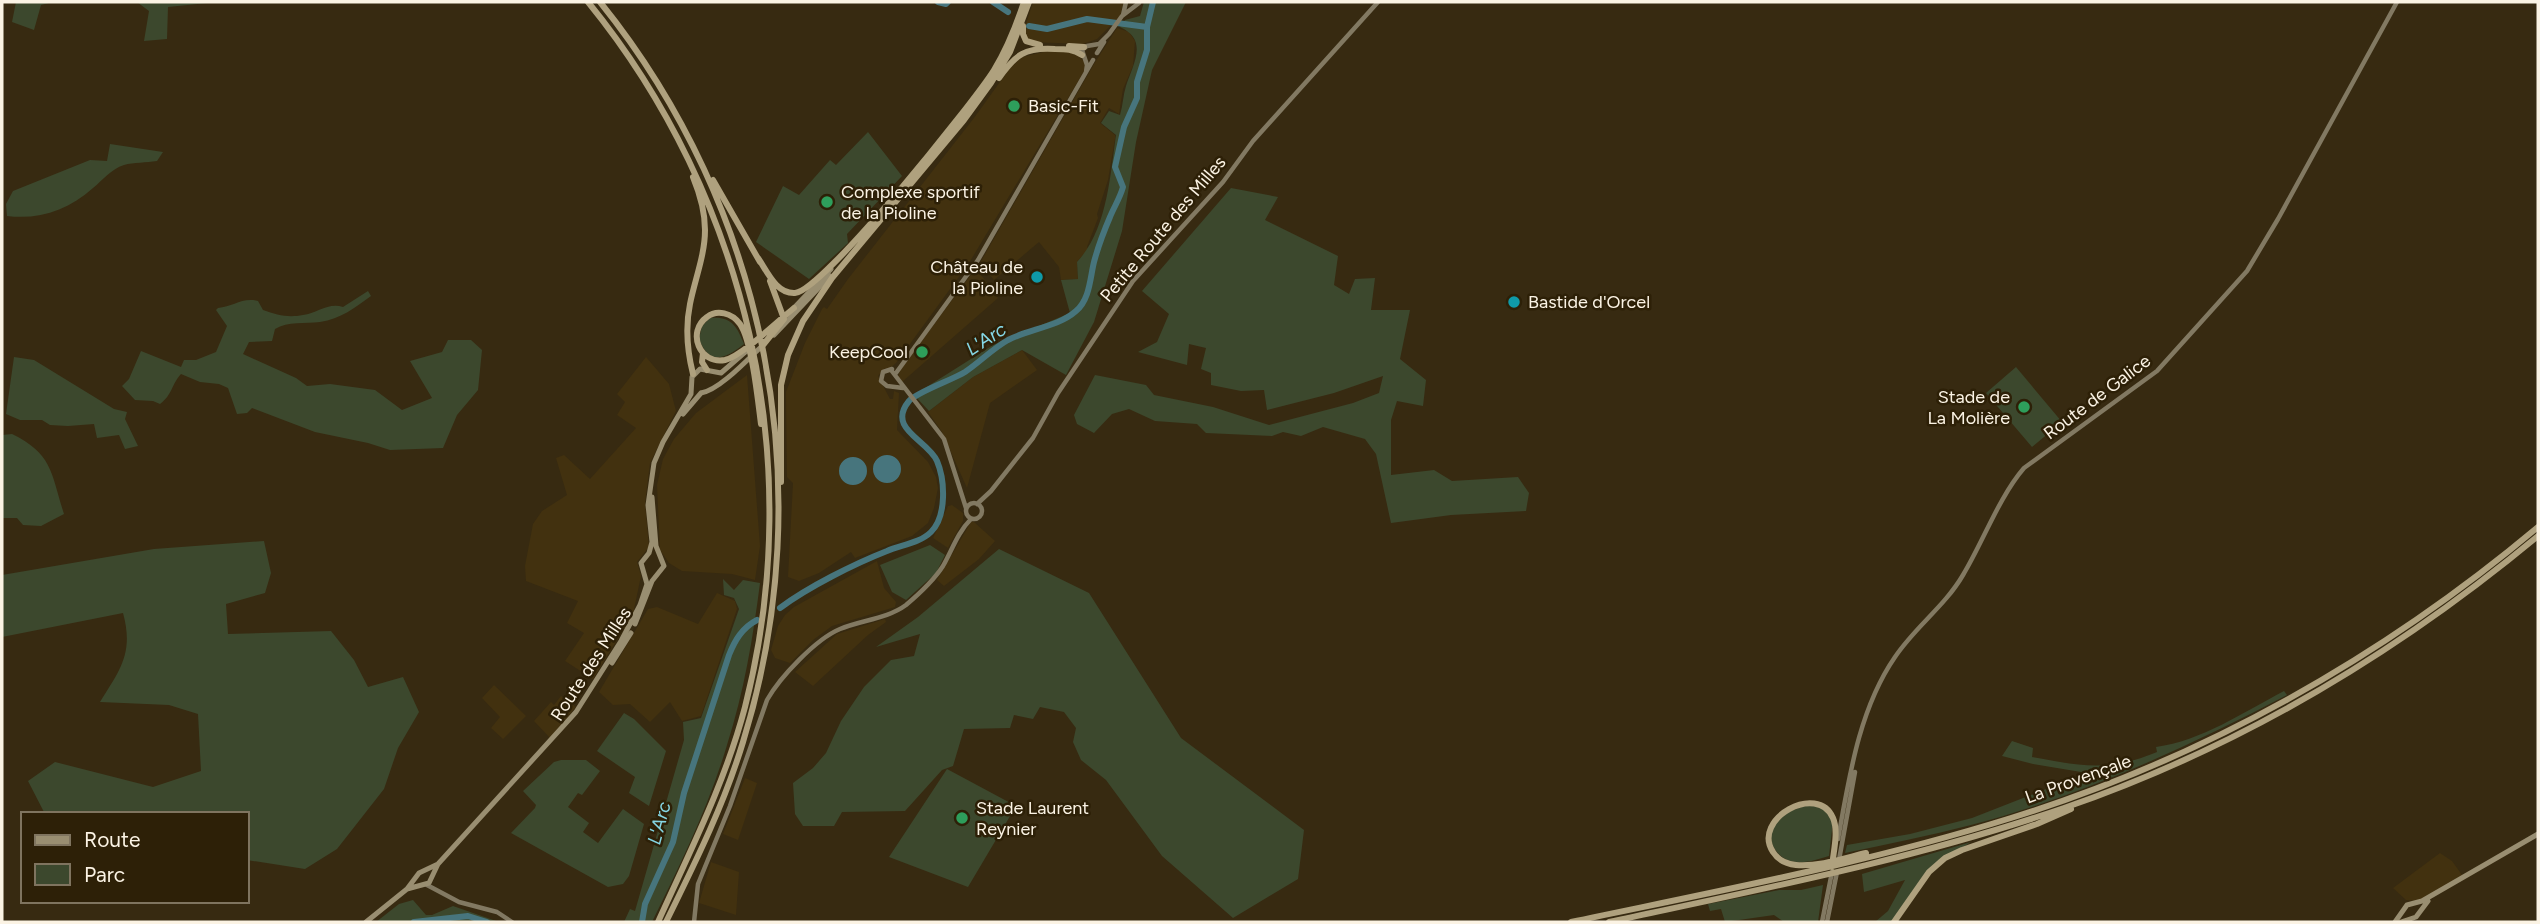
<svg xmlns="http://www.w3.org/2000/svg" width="2540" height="924" font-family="Figtree,sans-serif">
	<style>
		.built { fill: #42310f }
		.green { fill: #3c482d }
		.water { fill: #47757d }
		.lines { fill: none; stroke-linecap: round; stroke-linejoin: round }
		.river { stroke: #47757d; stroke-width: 6 }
		.secondary { stroke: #827962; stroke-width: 4.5 }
		.primary { stroke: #998e71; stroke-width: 5 }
		.highway { stroke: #afa17e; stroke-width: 6 }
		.leisure-dot { fill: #2e9e5b; stroke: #2d2007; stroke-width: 2.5 }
		.culture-dot { fill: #0f9aa8; stroke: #2d2007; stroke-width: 2.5 }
		.labels { text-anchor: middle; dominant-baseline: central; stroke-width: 5; stroke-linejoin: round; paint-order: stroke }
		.poi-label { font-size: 18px; fill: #fbf3e4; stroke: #2d2007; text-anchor: start }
		.street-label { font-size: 18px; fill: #fbf3e4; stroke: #2d2007 }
		.water-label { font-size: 19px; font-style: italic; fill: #85d6e4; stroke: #2d2007 }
	</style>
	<rect width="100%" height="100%" fill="#372a11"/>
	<path class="built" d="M1033,2H1124L1120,16L1097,39L1083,44L1031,42L1026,38L1024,30Z
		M1117,28L1129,32L1135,41L1133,66L1123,89L1119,114L1109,108L1100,123L1115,135V139L1108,180L1097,214L1098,218L1087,247L1088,250L1077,262L1078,279L1061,280L1059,267L1039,242L994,280L980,263L1094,64Z
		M1052,50L1066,51L1077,55L1085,62L1086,68L969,263L896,363L890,368L884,369L878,376L890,399H893L894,391L899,393L897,430L928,462L936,477L938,488L934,508L928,523L912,536L855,558L851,552L819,573L799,581L788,577L793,483L787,477L786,392L805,343L822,309L824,307L827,309L848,279L974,118L1010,68L1022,57Z
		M976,268L998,298L902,382L898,378L900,370Z
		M1022,350L1037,370L990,403L967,488L942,432L928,412L973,377Z
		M646,357L669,384L676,411L650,463L645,503L649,547L637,562L641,576L633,614L593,679L565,661L584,633L567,623L578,601L526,581L525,566L533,524L542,511L567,495L556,458L564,455L590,479L636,428L617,415L625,402L617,394Z
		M747,375L760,546L755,580L732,574L682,571L669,563L660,550L657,485L663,459L674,439L696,413Z
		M952,505L963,513V521L948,548L933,538L948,506Z
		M971,522H974L995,541L979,559L944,586L937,580Z
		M877,561L884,588L896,602L895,607L832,626L813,640L790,663L775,658L771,650L778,626L785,615L794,607Z
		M717,593L735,601L737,609L701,716L682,721L670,702L650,722L630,704L613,705L599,692L648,609L657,607L698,624Z
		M885,619L886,622L868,635L813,686L795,672L837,634Z
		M494,685L526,716L503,739L491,728L500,717L482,698Z
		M561,696L576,707L550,738L534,721L551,702L554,705Z
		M745,778L757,783L738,840L723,834Z
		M2440,853L2452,861L2462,875L2418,901L2406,900L2393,888Z
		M711,862L739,872L736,915L699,903Z"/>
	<path class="green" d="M16,2H53L41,5L34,30L12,22Z
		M137,2H217L168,7L167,39L144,41L149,11Z
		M1144,2H1186L1152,70L1136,142L1122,231L1094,322L1066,375L1022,350L973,377L929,411L914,395L993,345L1070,313L1061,280L1078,279L1077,262C1107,230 1110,177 1116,135L1101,123L1109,111L1120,115C1123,105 1123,95 1126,86C1133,64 1149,40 1120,27L1125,20L1140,16Z
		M868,132L902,176L847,234L848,243L809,279L756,242L783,186L799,195L830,160L836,165Z
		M110,144L163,152L157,161C146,163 134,162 124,165C111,169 103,180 93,188C68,210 40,220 7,216L6,204L13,191L90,160L107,161Z
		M1231,188L1278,197L1265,220L1338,256L1334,285L1349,294L1355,279L1375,278L1371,310H1410L1400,359L1426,380L1423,406L1397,401L1391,420V475L1434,470L1452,481L1518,477L1529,493L1526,511L1451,515L1391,523L1376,454L1365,439L1323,427L1301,436L1283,432L1272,436L1206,433L1197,424L1155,421L1129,409L1112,414L1094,433L1077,424L1074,415L1095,375L1146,385L1154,395L1213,407L1269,425L1353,403L1379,393L1383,376L1334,393L1267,410L1264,390L1241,391L1211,385V373L1201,369L1206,348L1189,344L1187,365L1138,352L1157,342L1169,314L1142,291Z
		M368,291L371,296C354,308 341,319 320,322C305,324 288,321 275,329L272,341L249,342L243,354L296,378L307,386L330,384L375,390L402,410L432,398L410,361L442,352L448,340H471L482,350L478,390L457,415L443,448L390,450L368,443L315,432L252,408L247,413L237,414L228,388L219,384L200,382L181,374C171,385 173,394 160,404L153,401L135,400L122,386L129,379L141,351L181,367L184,360H196L216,352L227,326L216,310L218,308C233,307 242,297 258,301L263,310C277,315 288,318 303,315C317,313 329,302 343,307Z
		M710,318C731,316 737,326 744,344C726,358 710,367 699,339L702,326Z
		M14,357L34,360L114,409L127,412L125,419L138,446L125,449L119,435L97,438L94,424L68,426L50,425L42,420H20L6,414Z
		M2016,367L2062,422L2032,447L1986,393Z
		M12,434C53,454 51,473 64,514L41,526L23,525L17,518H2V435Z
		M264,541L271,573L265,593L226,604L228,634L331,631L354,660L368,687L403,677L419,712L398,748L384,789L337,849L305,869L247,860V814H45L28,781L55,762L153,787L201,771L198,714L169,705L100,702C120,670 134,653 123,613L2,637V575L154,549Z
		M930,545L945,555L936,573L906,600L892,592L880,565Z
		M999,549L1089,593L1181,738L1304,830L1298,879L1233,918L1162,856L1106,780L1081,760L1073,742L1076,728L1064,712L1040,707L1033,719L1014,715L1010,728L964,729L953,766L942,770L905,811L842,812L834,826H803L795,814L793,783L813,768L826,753L841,721L864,687L891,660L914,656L920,634L876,647L918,617Z
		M723,579L734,590L743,580L760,583C753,638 744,692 727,745C709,806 680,865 652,922H624L630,909L635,911L684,740L683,722L701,718L739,609L734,598L724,595Z
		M2284,691L2287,695C2186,748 2081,796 1971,825C1929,836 1887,844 1845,853L1847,845L1910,834L1972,818L2082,775L2081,772L2033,764L2002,756L2012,741L2033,748L2032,757C2081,766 2109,772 2157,752L2156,747C2201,741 2244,712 2284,691Z
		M624,713L634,719L666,751L649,806L629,793L635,777L597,751Z
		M561,760H586L600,771L582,795L578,793L568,807L589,823L583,832L598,843L623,809L644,824L629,876L623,884L608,887L511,833L535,808L536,805L523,791L554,762Z
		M947,769L1016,806L968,887L889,857Z
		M1813,804L1825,809L1833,821L1829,856C1819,859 1808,863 1797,862C1776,861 1761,836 1779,819C1789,810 1801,807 1813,804Z
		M1971,842L1934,865L1893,922H1875L1888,911L1905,880L1864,892L1862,874Z
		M1823,885L1818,922H1784L1774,915L1725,922L1721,909L1710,911L1708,904L1779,890H1801Z
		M413,900L426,915H432L453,906L499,922H473L470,920L471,922H376L399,904Z"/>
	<path class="water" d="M873 469a14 14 0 1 1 28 0a14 14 0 1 1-28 0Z
		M839 471a14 14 0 1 1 28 0a14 14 0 1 1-28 0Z"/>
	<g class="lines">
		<path class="river" d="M938,2L946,4L948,2
			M993,2L1008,12
			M1029,26L1047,29L1087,19L1147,27
			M780,608C808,587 854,564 887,551C901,545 920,543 931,532C947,516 945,480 937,461C928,440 886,429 909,401C917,392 952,380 965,372C980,362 992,349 1008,340C1029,329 1058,327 1076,311C1090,299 1090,278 1094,262C1098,247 1104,231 1110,217C1114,207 1120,198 1123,187L1115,167L1124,127L1137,98V82L1147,50V27L1153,2
			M414,922L468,916L487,922
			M642,922L645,904L673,842L684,793L729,655C735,640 742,628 757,620"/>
		<path class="secondary" d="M1123,15L1126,2
			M1109,34L1122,16L1139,3
			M1097,53L1104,42
			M1086,72L1087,65L1082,50L1087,46L1099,44L1109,34
			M892,369L883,372L881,381L887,386L903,388
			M891,370L944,439L966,508
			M896,373L978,260L1093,60
			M966 511a8 8 0 1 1 16 0a8 8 0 1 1-16 0Z
			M977,504L991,491L1033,438L1058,393L1133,281L1223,182L1253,141L1378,2
			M1838,839C1849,778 1859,709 1895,657C1915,627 1945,606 1963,575C1983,542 1999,497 2024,468L2157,371L2247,271L2278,219L2397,2
			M1839,860L1855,772
			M427,885L459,902L497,912L512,922
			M694,922L698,884L730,806L767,700C780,677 816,639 840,629C861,620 887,619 906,605C919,594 934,580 943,566C952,550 958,532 971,519
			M1822,922L1832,872
			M1827,922L1837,872"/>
		<path class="primary" d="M792,310L831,269
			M774,335L830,276
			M701,393C720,390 750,357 764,344
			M683,414L701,393
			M635,624L652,581L664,566L656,546L652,497
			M612,663L631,633
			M407,889L429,883L438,864L576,712L621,641L640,605L647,584L641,563L649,553L652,542L648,505L654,463L663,442L691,394L692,377L700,369L721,373L751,347
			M366,922L407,889L419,873L438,864
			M2395,922L2407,905L2422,901L2538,834
			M2401,922L2416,917L2428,901"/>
		<path class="highway" d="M588,2C747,197 808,462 745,707C725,783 690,851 658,922
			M600,2C767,209 822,487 743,742C724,805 695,863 666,922
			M1023,26V34L1026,41L1040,45
			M1069,46L1084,47
			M999,78C1015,55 1025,47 1055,49C1066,49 1073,49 1082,55
			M693,177C700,194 705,211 705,230C705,255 695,279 690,304C685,328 687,350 693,374
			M713,180L760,262
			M758,258C767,271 776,294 795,293C822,292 974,102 994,70C1007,49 1016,26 1024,2
			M763,345L784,319L770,281
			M703,353L702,362L707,370
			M761,424C758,401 752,341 740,324C732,313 717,309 707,317C686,332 700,365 725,360C742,356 779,320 794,308
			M781,482V385L788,355L803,321L832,278L964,120L991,83L1010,52L1029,2
			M1832,867C1833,853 1839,832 1833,818C1818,782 1751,819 1773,852C1778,860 1787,864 1796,865C1818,867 1845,858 1866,853
			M1571,922C1718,891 1867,863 2011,818C2204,758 2383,657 2538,527
			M1609,922C1762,889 1916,859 2064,808C2238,748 2397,653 2538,536
			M1894,922L1929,872L1945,858L1962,850L2037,824L2071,809"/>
	</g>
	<g class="leisure-dot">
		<circle cx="1014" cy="106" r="7"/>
		<circle cx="827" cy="202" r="7"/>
		<circle cx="922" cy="352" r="7"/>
		<circle cx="2024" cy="407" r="7"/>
		<circle cx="962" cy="818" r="7"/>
	</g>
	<g class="culture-dot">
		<circle cx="1037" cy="277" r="7"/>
		<circle cx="1514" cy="302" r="7"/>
	</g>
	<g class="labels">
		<g class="poi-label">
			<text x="1028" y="106">Basic-Fit</text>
			<text x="841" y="192">Complexe sportif<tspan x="841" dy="21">de la Pioline</tspan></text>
			<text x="1023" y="267" text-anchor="end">Château de<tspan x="1023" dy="21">la Pioline</tspan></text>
			<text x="1528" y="302">Bastide d'Orcel</text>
			<text x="908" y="352" text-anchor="end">KeepCool</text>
			<text x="2010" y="397" text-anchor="end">Stade de<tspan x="2010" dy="21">La Molière</tspan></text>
			<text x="976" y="808">Stade Laurent<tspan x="976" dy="21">Reynier</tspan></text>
		</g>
		<g class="street-label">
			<text transform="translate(1163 229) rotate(-50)">Petite Route des Milles</text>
			<text transform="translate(2097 397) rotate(-37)">Route de Galice</text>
			<text transform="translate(591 664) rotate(-57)">Route des Milles</text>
			<text transform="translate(2078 779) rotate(-20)">La Provençale</text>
		</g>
		<g class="water-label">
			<text transform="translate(986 339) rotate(-33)">L'Arc</text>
			<text transform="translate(659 823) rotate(-75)">L'Arc</text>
		</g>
	</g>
	<rect width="2540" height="924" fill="none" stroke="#fbf3e4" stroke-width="7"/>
	<rect x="21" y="812" width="228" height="91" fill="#2d2007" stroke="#7f745f" stroke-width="2"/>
	<rect x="35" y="835" width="35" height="10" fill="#998e71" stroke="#7f745f" stroke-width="2"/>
	<text x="84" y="847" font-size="21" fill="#fbf3e4">Route</text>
	<rect x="35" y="864" width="35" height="21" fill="#3c482d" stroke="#7f745f" stroke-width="2"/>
	<text x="84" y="882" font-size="21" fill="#fbf3e4">Parc</text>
</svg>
